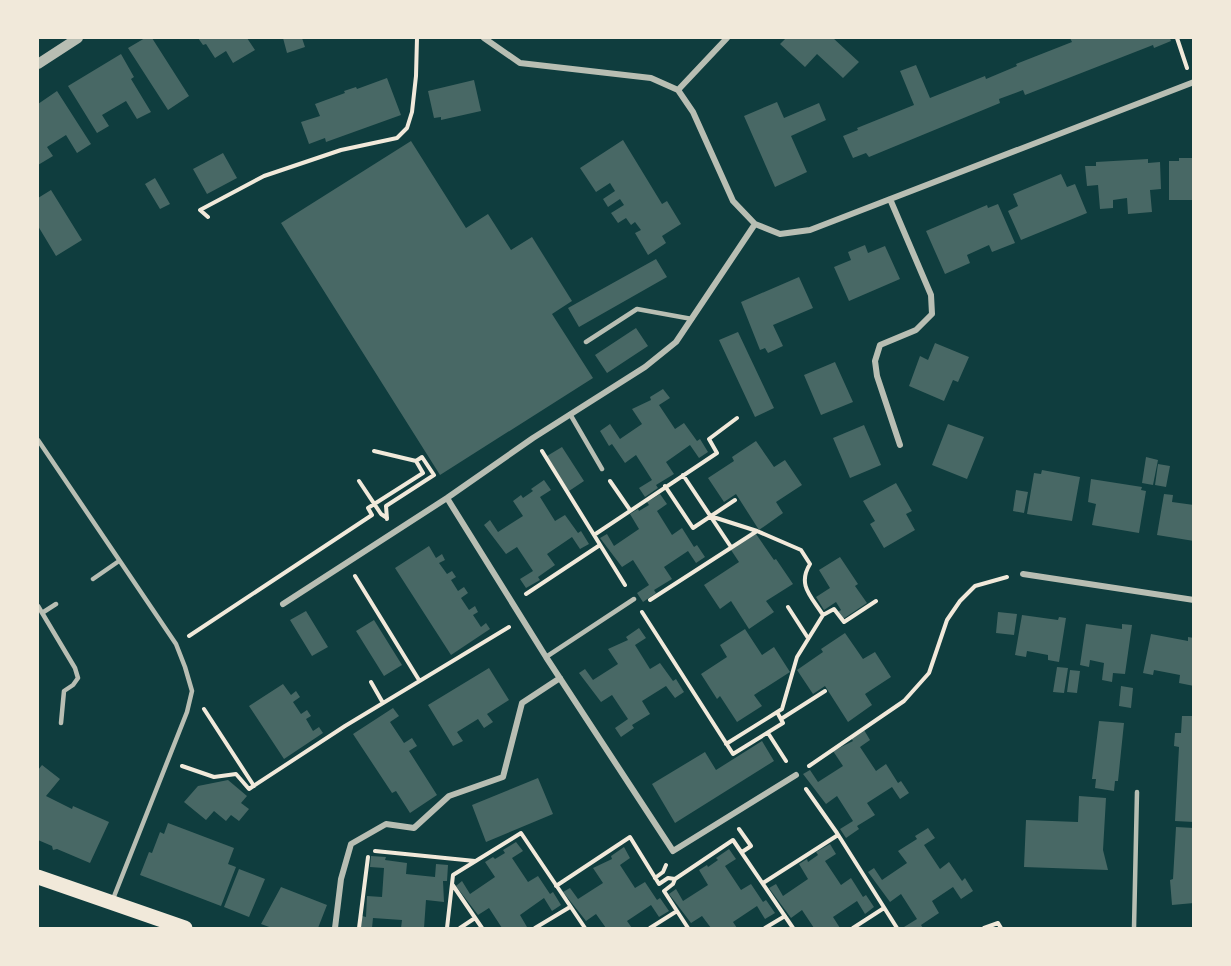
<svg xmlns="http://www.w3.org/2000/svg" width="1231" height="966" font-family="'Archivo Narrow',sans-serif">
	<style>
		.building { fill: #486865 }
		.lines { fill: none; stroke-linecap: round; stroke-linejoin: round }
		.path { stroke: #f1e9da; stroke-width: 4 }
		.service { stroke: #b8beb3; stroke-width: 4.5 }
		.minor { stroke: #b8beb3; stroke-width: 6 }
		.tertiary { stroke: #b8beb3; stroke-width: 10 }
		.primary { stroke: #f1e9da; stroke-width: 15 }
	</style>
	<rect width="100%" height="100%" fill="#0f3d3e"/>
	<path class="building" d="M145,38H152L189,96L168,110L128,48Z
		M198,38H247L255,50L233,63L226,51L215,58L206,44L203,45Z
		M283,38H302L305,47L287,53Z
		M786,38H833L859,62L843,78L817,54L805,67L780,44Z
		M1070,38H1170L1171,41L1154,48L1153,45L1025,95L1023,90L999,99L1000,103L869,157L866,153L853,158L843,136L858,130L857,128L914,105L900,71L916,65L930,98L985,76L986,79L1017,66L1016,64L1072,42Z
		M121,54L134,77L131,79L151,112L137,119L126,101L102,115L109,126L97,133L68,86Z
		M387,78L401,115L326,142L325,138L309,144L301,122L320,116L315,104L345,93L344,91L356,87L357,89Z
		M474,80L481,111L441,120V117L434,118L428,91Z
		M57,91L91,144L77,153L66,135L47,147L53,156L38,165V104Z
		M777,102L784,118L819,103L826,120L791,136L807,172L775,187L744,116Z
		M623,140L662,204L667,201L681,224L662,236L666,243L648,255L635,233L641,230L635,222L631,225L626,218L618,223L611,213L624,205L620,199L608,207L603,199L615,191L610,183L596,192L580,168Z
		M411,141L466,228L488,214L511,250L532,237L572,301L552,314L593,378L440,475L281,223Z
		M223,153L237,178L207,194L193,169Z
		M1179,158H1194L1192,200H1169V161H1179Z
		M1148,159V163L1160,162L1161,189L1150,190L1152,212L1128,214L1127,198L1113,200V208L1100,209L1098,185L1087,186L1085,166H1096V162Z
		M1061,174L1067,187L1075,184L1087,213L1021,240L1008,211L1018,206L1013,194Z
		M155,178L170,204L160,209L145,184Z
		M51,190L82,240L56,256L38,226V198Z
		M998,204L1015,243L992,252L989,245L967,255L970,263L945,274L926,231L987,205L988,208Z
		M865,245L868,253L885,246L900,279L849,301L834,267L851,260L848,252Z
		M656,259L667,277L579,327L568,308Z
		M799,277L813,308L773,325L783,346L768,353L765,348L760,350L741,302Z
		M636,328L648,346L607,373L595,355Z
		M738,332L774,408L755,417L719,340Z
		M935,343L969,357L958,382L953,380L944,401L909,386L920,356L928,360Z
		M835,362L853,402L821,415L804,375Z
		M663,389L670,398L659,405L675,429L684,423L697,441L700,439L708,452L699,458L690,445L666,462L674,474L656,485L658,488L645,497L639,488L652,480L636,455L625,463L612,444L609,446L600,431L610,424L620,439L642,424L632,409L651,400L650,397Z
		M948,424L984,437L967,479L932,465Z
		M864,425L881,465L850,478L833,438Z
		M756,441L774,467L785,460L802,485L776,502L783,513L759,530L736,494L724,502L708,478L734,461L732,457Z
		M562,447L584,481L569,491L547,456Z
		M1146,457L1158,460L1153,485L1142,483Z
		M1158,464L1170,466L1166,487L1155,485Z
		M1042,470L1080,477L1072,521L1027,514L1034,473L1041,474Z
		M1091,479L1142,487L1141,490L1146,491L1139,533L1092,525L1096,504L1088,502Z
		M544,480L551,490L540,497L555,521L565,515L578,533L581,531L589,544L580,549L572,537L547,554L555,565L538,577L540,580L526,588L520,579L533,571L517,547L506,554L484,525L490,520L498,532L523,516L513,501L521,495L523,498L533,491L531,489Z
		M896,483L912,511L906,514L915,530L884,548L870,524L875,521L863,501Z
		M1016,490L1028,492L1024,513L1013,511Z
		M660,494L667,504L657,511L672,535L682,528L694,547L697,545L705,557L696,563L688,551L664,567L672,579L654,590L656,593L643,602L637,593L649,585L633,560L622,567L600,538L607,534L614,546L639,529L630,514L638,509L639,511L649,505L647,502Z
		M1164,494L1173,495L1172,502L1194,505V541L1157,535Z
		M756,534L774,560L776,559L793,584L766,601L774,612L749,629L731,601L720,609L704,585L739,562L731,550Z
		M429,546L436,558L442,554L445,560L439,563L447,574L452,571L456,577L451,580L458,591L464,587L468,593L461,598L469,610L475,606L478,612L473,615L481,627L486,623L490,629L451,655L395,568Z
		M840,557L858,584L855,586L867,603L843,619L838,612L841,610L836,602L824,610L816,597L830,588L819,570Z
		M306,611L328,647L312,656L290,620Z
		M998,612L1017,614L1014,635L996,633Z
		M1022,615L1058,620L1059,617L1066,618L1059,662L1048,660V655L1027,651L1026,657L1015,655Z
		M374,620L402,665L384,676L356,631Z
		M1086,624L1122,629V624L1132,625L1125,674L1113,673L1112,682L1102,680L1104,663L1090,660L1089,667L1080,665Z
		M639,628L646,638L635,645L650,669L660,663L673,681L676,679L684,692L675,698L666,686L642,701L650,714L632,725L634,728L621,737L615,728L628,719L612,695L601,702L579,673L585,669L593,680L618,664L608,649L628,640L626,637Z
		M745,629L762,655L774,647L790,672L754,695L762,706L737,722L720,696L717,699L701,674L727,657L720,645Z
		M845,633L863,659L875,652L891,677L865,694L872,705L848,722L825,686L813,694L797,670L823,652L821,649Z
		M1151,634L1188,641V637L1194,638V686L1179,683L1180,675L1154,670L1153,675L1143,673Z
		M1057,667L1068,668L1064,693L1053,692Z
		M489,668L509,700L487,714L493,722L484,728L478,719L457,732L463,741L453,746L428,705Z
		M1070,670L1080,671L1077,693L1067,692Z
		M283,684L291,695L296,691L300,697L293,702L301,714L307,710L311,716L306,719L313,731L319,727L323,733L284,759L249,706Z
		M1121,686L1133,688L1131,708L1119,706Z
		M393,708L399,716L390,722L404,743L412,738L417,746L409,751L437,795L410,813L396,791L392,793L353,734Z
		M1182,716H1194V822L1175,821L1179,747L1174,746L1175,733H1181Z
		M1099,721L1124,723L1118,781H1115L1114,791L1095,788L1096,779H1092Z
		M864,730L870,740L860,747L876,771L886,764L898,783L901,781L909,793L900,799L892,787L867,803L875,815L857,826L859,829L846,838L840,829L853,821L837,796L826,804L803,774L810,770L818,782L843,766L833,751L853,741L851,738Z
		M762,741L774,761L675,823L652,784L705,752L716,770Z
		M42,765L60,779L46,796L72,809L73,806L109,822L90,863L57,849L53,850L52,846L38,840V770Z
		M538,778L553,814L486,842L472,805Z
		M228,780L247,796L241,803L249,809L239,821L231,815L226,821L214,811L206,820L184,802L198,786Z
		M1079,796L1106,798L1103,850L1108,870L1024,867L1026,820L1078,822Z
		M168,823L234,848L228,864L236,867L221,906L140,875L149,852L152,853L160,832L164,834Z
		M1176,827L1194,828V903L1172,905L1170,880L1173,879Z
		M928,828L935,838L924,845L940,869L949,862L962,881L965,878L973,891L961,899L953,887L932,901L939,913L921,925L923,928H905L904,927L917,919L901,894L890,902L868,872L874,868L882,880L907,863L898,851L917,839L915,836Z
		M516,842L523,851L512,858L528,882L538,876L550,894L553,892L561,905L552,911L544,898L520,915L527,927L525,928H502L489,908L478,915L456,886L462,881L470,894L495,877L485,862L493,857L495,859L505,853L503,850Z
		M830,844L836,854L825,861L841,885L851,878L863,897L866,895L874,907L865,914L857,901L833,917L840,928H814L802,910L791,918L769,888L776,884L783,896L808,879L799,864L807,859L808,862L818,855L816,852Z
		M624,847L630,858L620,865L635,888L645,882L657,900L660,898L669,911L659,917L651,905L627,921L632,928H606L596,914L586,921L563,892L570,888L578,899L603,883L593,868L612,859L611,856Z
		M729,849L736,859L725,866L741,890L751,884L763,902L766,900L775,913L765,919L757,906L733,922L737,928H711L702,916L691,923L669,894L676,889L683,901L708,885L699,870L707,865L708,867L718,860L716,858Z
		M371,856L386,857L385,860L407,863L406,874L435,877L436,864L448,865L447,881H443L444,902L426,900L424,928H401L402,920L373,918L372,928H361L362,916L366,917L367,896L382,897L384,868L370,867Z
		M239,869L265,879L249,917L224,907Z
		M281,887L327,905L318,928H272L261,924Z"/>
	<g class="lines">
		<path class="path" d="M1177,38L1187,68
			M208,217L200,210L264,176L341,150L397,138L407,128L412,112L416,76L417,38
			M374,451L416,461L422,457L434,475L386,506L387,519
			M542,451L625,585
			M683,475L731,547
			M359,481L381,514L387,518
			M610,481L630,510
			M665,486L693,528L735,500
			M710,516L757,531L801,550L810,564C797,585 811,596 823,615L797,657L782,709L726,744
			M594,535L717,453L709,439L737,418
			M355,576L419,680
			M526,594L600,545
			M650,600L757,531
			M788,607L808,638
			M642,612L733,754L783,723L777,712
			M823,615L834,609L844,622L876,601
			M189,636L372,515L368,508L423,473L416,461
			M371,682L383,703
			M204,709L254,786
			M781,719L825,691
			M768,733L786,761
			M182,766L214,777L236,774L249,789L345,726L509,627
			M809,766L904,701L929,673L947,620L960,601L975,586L1007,577
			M806,789L837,833L897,928
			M739,829L751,846L742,852
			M375,851L475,861
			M655,878L663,872L666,865
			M763,883L838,835
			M452,884L453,875L521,833L585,928
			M556,886L630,837L659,884L668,878L675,879
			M359,928L368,857
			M447,928L452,884L482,928
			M460,928L475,918
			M535,928L570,907
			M650,928L677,911
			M688,928L664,891L673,884L675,879L733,840L793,928
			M765,928L785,916
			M853,928L884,908
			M984,928L998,923L1001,928"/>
		<path class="service" d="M586,342L637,309L692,319
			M570,414L602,469
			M38,440L176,644L185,667L192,691L187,712L113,899
			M93,579L119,561
			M38,606L75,668L78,678L73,685L64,691L61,723
			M42,613L56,604
			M546,657L634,599
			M1134,928L1137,792"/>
		<path class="minor" d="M484,38L520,63L651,78L678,90L693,112L733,201L755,224L780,234L810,230L1194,82
			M678,90L727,38
			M890,199L931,295L932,314L916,330L880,345L875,361L877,376L900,445
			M447,498L546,657L673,851L796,775
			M1023,574L1194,600
			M283,604L447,498L533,438L645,367L676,342L755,224
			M335,928L341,879L351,844L386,824L414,828L449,796L503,777L522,703L560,678"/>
		<path class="tertiary" d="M38,64L78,38"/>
		<path class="primary" d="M38,877L185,928"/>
	</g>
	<rect width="1231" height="966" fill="none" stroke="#f1e9da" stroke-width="78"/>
</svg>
